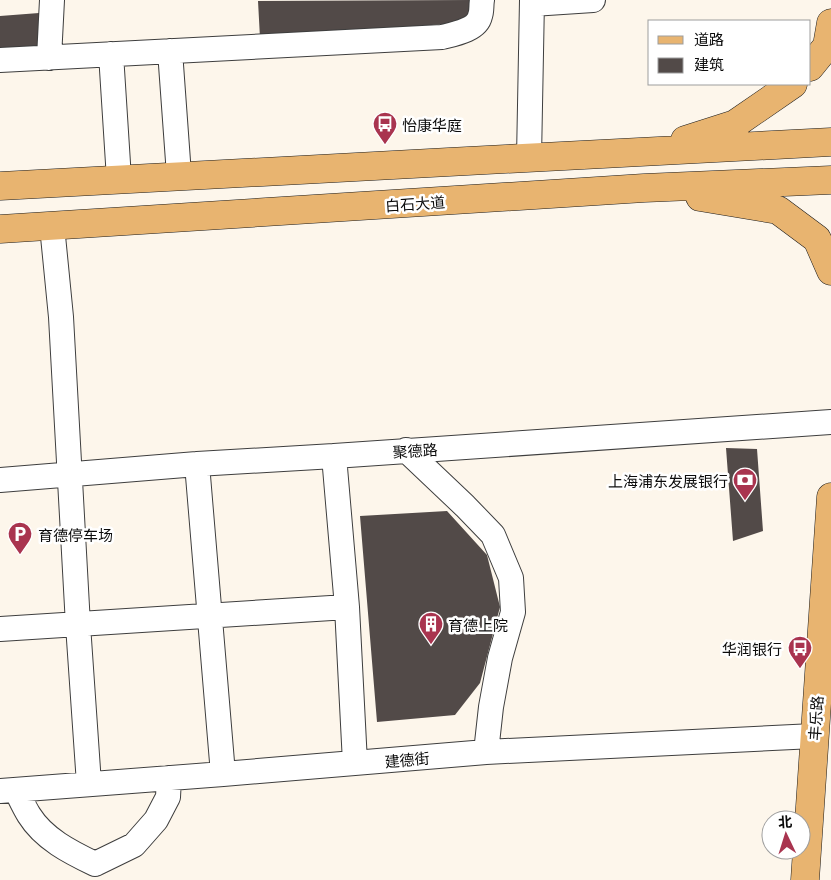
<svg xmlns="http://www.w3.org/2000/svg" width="831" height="880" font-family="Literata,'Noto Sans SC',serif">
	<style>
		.building { fill: #524a48 }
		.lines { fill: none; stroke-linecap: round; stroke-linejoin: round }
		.minor-casing { stroke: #3e3e3e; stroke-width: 26 }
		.major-casing { stroke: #1c1c1c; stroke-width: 29 }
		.minor { stroke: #fff; stroke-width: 24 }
		.major { stroke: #e8b470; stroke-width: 28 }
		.labels { text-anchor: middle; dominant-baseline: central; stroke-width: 5; stroke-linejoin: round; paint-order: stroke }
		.poi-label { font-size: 15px; fill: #0b0b0b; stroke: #fff; text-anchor: start }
		.street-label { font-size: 15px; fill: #0b0b0b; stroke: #fff }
	</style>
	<rect width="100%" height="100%" fill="#fdf6eb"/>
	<path class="building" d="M469,0L471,22L260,38L258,1Z
		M39,13L42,48L0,51V16Z
		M726,448L757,449L763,531L733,541Z
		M447,511L487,555L500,607L480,683L455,715L377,722L360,516Z"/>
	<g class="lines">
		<defs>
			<path id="minor" d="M532,4L593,0
				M170,51L179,175
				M111,54L119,179
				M49,58L52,0
				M0,60L442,37C454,34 477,30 480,16C482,11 481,5 482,0
				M529,158L532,0
				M52,226L61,317L78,625L89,784
				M406,450L465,506L493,535L511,578L513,612L500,658L491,707L486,752
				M334,456L347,607L355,763
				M197,464L223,774
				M0,480L197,464L334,456L831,422
				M0,629L347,607
				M16,790C20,798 24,807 29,815C44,839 70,852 95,864
				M0,791L223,774L486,752L814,736
				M95,864L134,845L156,820L168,797L169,778"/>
			<path id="major" d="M810,67L827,46L831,23
				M685,140L735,124L793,84
				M0,186C277,169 554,158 831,142
				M700,197L778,210L817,239L831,271
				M0,229L644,188L831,180
				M805,880L831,497"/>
		</defs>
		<use href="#minor" class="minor-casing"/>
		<use href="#major" class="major-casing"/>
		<use href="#minor" class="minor"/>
		<use href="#major" class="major"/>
	</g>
	<defs>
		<symbol id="bus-pin" viewBox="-11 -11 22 30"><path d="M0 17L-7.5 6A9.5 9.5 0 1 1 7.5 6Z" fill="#a9344f" stroke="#fff"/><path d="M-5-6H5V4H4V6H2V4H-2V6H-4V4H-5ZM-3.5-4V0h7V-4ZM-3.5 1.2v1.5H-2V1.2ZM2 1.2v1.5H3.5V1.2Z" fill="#fff"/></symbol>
		<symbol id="bank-pin" viewBox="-11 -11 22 30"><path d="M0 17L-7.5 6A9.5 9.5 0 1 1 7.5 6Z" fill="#a9344f" stroke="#fff"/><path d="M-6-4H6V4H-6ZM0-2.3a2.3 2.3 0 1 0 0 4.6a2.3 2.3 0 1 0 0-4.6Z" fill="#fff"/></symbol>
		<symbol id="parking-pin" viewBox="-11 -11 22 30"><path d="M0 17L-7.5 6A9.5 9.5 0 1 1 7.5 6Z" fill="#a9344f" stroke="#fff"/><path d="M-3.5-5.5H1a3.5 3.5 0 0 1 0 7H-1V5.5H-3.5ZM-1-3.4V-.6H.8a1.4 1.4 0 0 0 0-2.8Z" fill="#fff"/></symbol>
		<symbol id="building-pin" viewBox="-11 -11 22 30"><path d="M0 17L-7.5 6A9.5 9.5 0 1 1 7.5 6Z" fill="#a9344f" stroke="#fff"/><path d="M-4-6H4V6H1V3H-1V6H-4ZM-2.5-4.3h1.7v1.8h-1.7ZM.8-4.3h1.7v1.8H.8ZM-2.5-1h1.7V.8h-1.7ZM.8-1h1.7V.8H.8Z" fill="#fff"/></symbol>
	</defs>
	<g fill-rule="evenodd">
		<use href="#bus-pin" x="371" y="110" width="28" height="38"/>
		<use href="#bank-pin" x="731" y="466" width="28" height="38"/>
		<use href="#parking-pin" x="6" y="520" width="28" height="38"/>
		<use href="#building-pin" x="417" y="610" width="28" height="38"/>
		<use href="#bus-pin" x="786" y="634" width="28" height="38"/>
	</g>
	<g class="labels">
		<g class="poi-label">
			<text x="402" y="124">怡康华庭</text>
			<text x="728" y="480" text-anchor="end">上海浦东发展银行</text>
			<text x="38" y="534">育德停车场</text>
			<text x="448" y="624">育德上院</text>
			<text x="782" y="648" text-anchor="end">华润银行</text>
		</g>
		<g class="street-label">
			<text transform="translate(415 203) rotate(-4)">白石大道</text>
			<text transform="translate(415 450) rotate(-4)">聚德路</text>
			<text transform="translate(815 718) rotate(-86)">丰乐路</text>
			<text transform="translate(407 759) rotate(-5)">建德街</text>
		</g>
	</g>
	<rect x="648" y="20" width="162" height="65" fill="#ffffff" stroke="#9d9d9d"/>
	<rect x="658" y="36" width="25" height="8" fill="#e8b470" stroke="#9d9d9d"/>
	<text x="694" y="45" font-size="15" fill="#0b0b0b">道路</text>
	<rect x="658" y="58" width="25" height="15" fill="#524a48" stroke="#9d9d9d"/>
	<text x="694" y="70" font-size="15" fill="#0b0b0b">建筑</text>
	<g transform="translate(786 835) rotate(356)"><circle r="24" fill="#ffffff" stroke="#9d9d9d"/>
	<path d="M0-4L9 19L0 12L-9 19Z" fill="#a9344f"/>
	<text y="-8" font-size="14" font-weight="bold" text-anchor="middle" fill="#0b0b0b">北</text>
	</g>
</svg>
